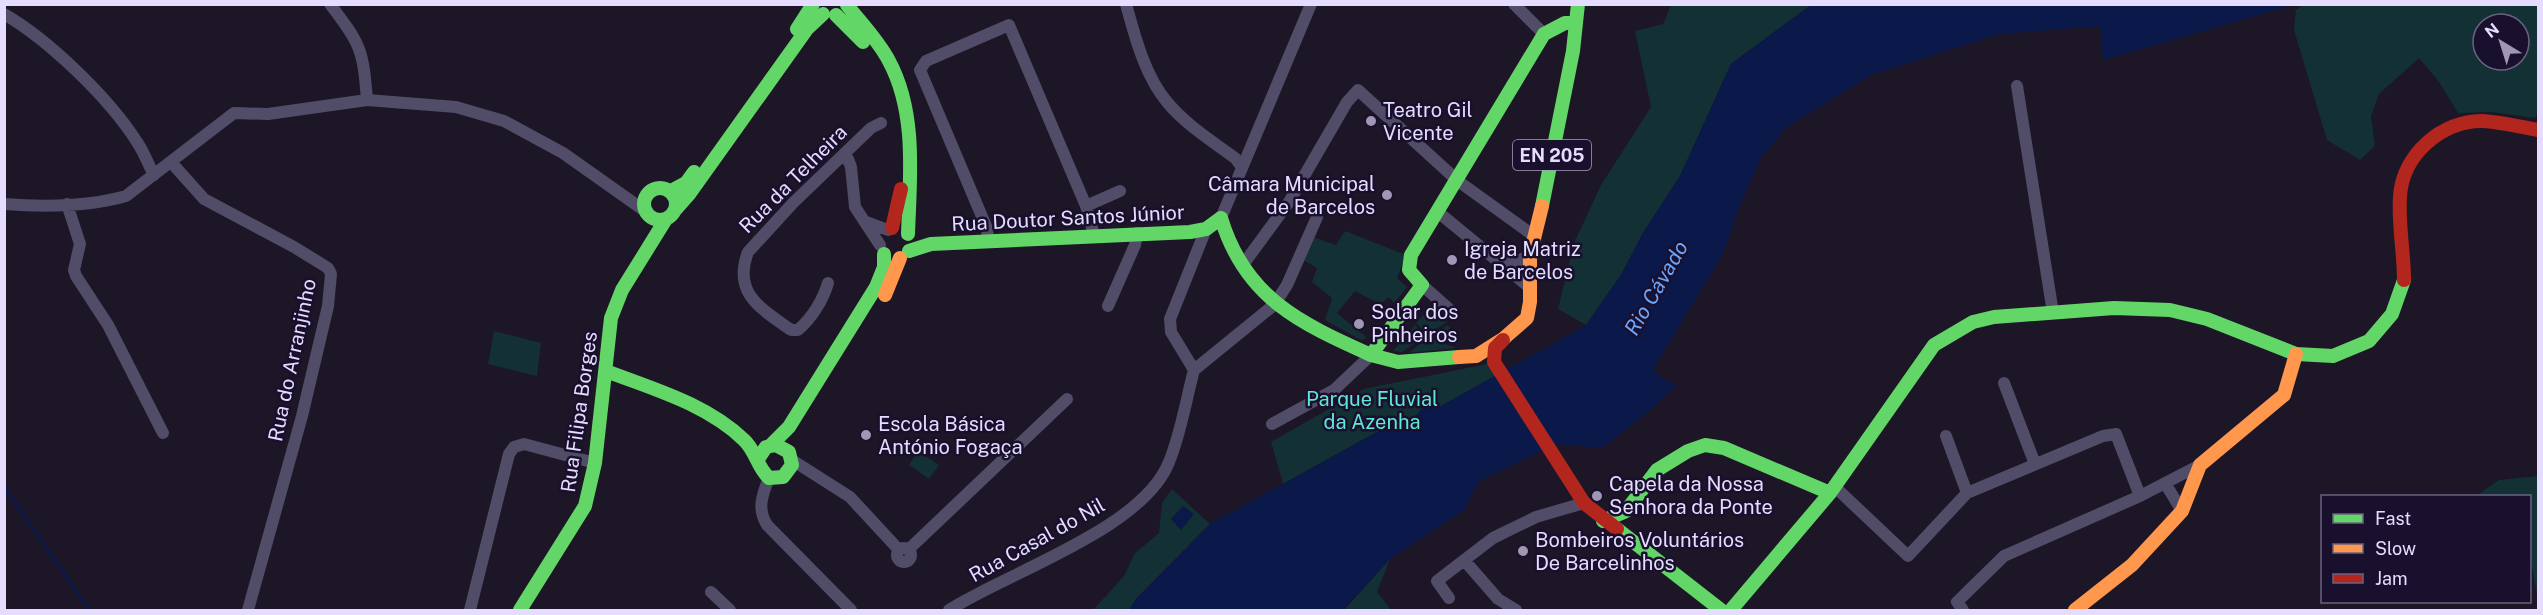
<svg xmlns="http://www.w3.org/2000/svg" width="2543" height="615" font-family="'Public Sans',sans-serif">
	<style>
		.green { fill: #133035; fill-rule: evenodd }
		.water { fill: #0a184a }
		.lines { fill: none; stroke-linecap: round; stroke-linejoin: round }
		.stream { stroke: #0a184a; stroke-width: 3 }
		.street { stroke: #514c67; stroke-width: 12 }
		.fast { stroke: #63d668; stroke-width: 14 }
		.slow { stroke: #ff974d; stroke-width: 14 }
		.jam { stroke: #b3261e; stroke-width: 14 }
		.poi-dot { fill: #9f97b3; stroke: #19102d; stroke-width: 2 }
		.labels { text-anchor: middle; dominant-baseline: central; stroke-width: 5; stroke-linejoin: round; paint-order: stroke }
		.shield { fill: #19102d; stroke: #a89fc0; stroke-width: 1.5 }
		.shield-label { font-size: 18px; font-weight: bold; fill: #e5dcff }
		.poi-label { font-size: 20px; fill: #e5dcff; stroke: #19102d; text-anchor: start }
		.street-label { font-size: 20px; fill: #e5dcff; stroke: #19102d }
		.park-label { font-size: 20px; fill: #5fe7d8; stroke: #19102d }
		.water-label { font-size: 21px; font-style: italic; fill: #6aa5ff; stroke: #19102d }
	</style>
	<rect width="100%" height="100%" fill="#1c1627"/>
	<path class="green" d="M2305,4L2538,5V112L2535,118L2491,112L2458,113L2439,82L2419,58L2379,94L2371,116L2375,146L2360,160L2327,140L2294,30L2296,10ZM2483,24H2519V60H2483Z
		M1671,5H1811L1731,64L1680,176L1643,233L1621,275L1586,325L1558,309L1575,241L1601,185L1651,107L1635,31L1663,24Z
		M1345,231L1406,255L1397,278L1407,287L1394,303L1389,297L1380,304L1355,291L1337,313L1367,338L1361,340L1325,320L1332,298L1312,282L1317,268L1303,260L1313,237L1336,245Z
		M1430,309L1447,322L1433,331L1423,330L1416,323Z
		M1415,325L1421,332V339L1402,352L1393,351Z
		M1448,325L1458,345L1435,338V333Z
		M494,331L541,343L537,376L488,364Z
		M1434,340L1456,348L1408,353L1423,342L1428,344Z
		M1487,364L1497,375L1441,406L1423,408L1412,420L1377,432L1283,484L1271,442L1364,389Z
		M918,451L939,465L929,479L909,465Z
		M2538,476V599L2530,557V496H2476L2499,480Z
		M1172,489L1210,524L1136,599L1129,610H1093L1124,576L1135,553L1159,533L1162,503Z
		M1390,559L1377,592L1391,610H1344Z"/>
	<path class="water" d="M1811,5H2293L2103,60L2100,26L1999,34L1871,75L1787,127L1760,159L1737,213L1723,254L1653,369L1663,379L1677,384L1655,406L1602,448L1556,444L1479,481L1464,510L1390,559L1343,610H1129L1136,599L1210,524L1377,432L1412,420L1423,408L1441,406L1586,325L1621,275L1643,233L1680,176L1731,64Z
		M1183,506L1194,514L1181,530L1171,519Z"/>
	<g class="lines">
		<path class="stream" d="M4,486L89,610"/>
		<path class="street" d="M330,4C361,45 363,49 367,100
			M1126,4C1135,37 1145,76 1167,102C1185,124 1212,141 1235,158L1241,166
			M1514,4L1544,34
			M4,14C49,40 109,98 137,142C144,152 148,164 154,175
			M2017,86L2053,313
			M846,154L851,167L855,207L880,245
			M171,162L204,199L294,247L328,268L331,274L328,306L302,416L248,610
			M4,204C44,207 88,207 126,196L234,113L268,114L367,100L456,107L504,121L563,153L645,211
			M67,204L80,244L74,270L76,276L108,325L163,433
			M1086,206L1120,191
			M1438,212L1528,286
			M1221,218L1311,4
			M864,221L888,230
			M989,241L986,226L920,70L926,61L1009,25L1086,206L1094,235
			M1499,262L1512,264L1530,255
			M1242,266L1289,202L1347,102L1358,90L1458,181L1534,236
			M828,283C823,300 812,318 798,330H791C762,309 732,294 748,252L793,203L871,128L881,123
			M1422,285L1449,309
			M1108,306L1135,245L1137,233
			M1194,370L1274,305L1287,285L1317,217
			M1194,370L1171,332L1170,319L1206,229
			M2004,383L2035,464
			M1272,424L1334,390L1371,355
			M1946,436L1967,493L2103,436L2116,434L2140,496L2004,556L1957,602L1963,610
			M792,460L850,497L899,550
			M769,478C762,495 757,509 767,525L851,610
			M2165,483L2182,511
			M1835,487L1908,556L1967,493
			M2140,496L2200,465
			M897 555a7 7 0 1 1 14 0a7 7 0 1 1-14 0Z
			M908,550L1067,399
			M1464,560L1498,599L1516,610
			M711,592L730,610
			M1449,598L1437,581L1493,538L1536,517L1584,503
			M470,610L509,454L514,447L524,444L595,463
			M949,610C1008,572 1143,529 1169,462C1181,433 1186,400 1194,370"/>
		<path class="fast" d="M847,5C861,23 878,40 889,61C917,113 910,177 908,234
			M836,15L863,42
			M797,29L813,4
			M644 204a16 16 0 1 1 32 0a16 16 0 1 1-32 0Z
			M671,191L686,183L694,172
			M1542,206L1573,51L1578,4
			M675,210L690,193L807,29L823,14
			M909,251L931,244L1190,232L1206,229L1221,218C1245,298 1300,323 1371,355
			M1459,357L1398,362L1371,355L1422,285L1409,270L1411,255L1544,34L1565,23H1576
			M606,371C653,389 707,404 744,440C756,451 757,467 769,478L783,477L792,465L789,452L776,445L766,447L758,459
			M771,445L789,427L876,287L884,267V254
			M1830,493L1934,345L1973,322L1994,317L2114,308L2170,310L2207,319L2296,354L2333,356L2369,341L2392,314L2404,280
			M1603,521L1626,511L1657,470L1688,451L1705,445L1724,448L1830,493L1731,610
			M1617,529L1721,610
			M520,610L585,506L595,463L611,318L622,290L666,219"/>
		<path class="slow" d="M885,295L900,258
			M1459,357L1476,356L1503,339L1527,318L1530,302V255L1542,206
			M2075,610L2132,565L2182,511L2200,465L2284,395L2296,354"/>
		<path class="jam" d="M892,228L901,189
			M2404,280C2404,252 2398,224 2400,197C2402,155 2442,120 2483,121C2501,122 2520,127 2538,130
			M1503,340L1495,348L1494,362L1584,503L1617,529"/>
	</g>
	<g class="poi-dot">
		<circle cx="1371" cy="121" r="6"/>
		<circle cx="1387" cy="195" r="6"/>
		<circle cx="1452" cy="260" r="6"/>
		<circle cx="1359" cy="324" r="6"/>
		<circle cx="866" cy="435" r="6"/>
		<circle cx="1597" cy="496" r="6"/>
		<circle cx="1523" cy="551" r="6"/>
	</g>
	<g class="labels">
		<rect class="shield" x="1513" y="140" width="78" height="30" rx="4.5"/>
		<g class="shield-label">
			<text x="1552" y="155">EN 205</text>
		</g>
		<g class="poi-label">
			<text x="1383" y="110">Teatro Gil<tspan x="1383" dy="23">Vicente</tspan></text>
			<text x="1375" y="184" text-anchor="end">Câmara Municipal<tspan x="1375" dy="23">de Barcelos</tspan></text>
			<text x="1464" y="249">Igreja Matriz<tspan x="1464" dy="23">de Barcelos</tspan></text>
			<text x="1371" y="312">Solar dos<tspan x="1371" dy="23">Pinheiros</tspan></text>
			<text x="878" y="424">Escola Básica<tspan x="878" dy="23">António Fogaça</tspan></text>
			<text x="1609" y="484">Capela da Nossa<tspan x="1609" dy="23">Senhora da Ponte</tspan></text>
			<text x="1535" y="540">Bombeiros Voluntários<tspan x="1535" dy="23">De Barcelinhos</tspan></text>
		</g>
		<g class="street-label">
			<text transform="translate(793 179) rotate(-45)">Rua da Telheira</text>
			<text transform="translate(1068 218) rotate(-3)">Rua Doutor Santos Júnior</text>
			<text transform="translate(292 360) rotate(-78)">Rua do Arranjinho</text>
			<text transform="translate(579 412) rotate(-82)">Rua Filipa Borges</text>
			<text transform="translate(1037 540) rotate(-29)">Rua Casal do Nil</text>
		</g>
		<g class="park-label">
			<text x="1372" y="399">Parque Fluvial<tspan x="1372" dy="23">da Azenha</tspan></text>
		</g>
		<g class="water-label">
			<text transform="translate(1656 288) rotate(-60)">Rio Cávado</text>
		</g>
	</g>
	<rect width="2543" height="615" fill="none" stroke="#e5dcff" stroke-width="12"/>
	<rect x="2321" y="495" width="210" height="108" fill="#19102d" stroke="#6b6281" stroke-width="1.5"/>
	<rect x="2333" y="514" width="30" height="9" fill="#63d668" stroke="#6b6281" stroke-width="1.5"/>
	<text x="2375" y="525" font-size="18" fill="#e5dcff">Fast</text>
	<rect x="2333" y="544" width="30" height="9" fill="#ff974d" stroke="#6b6281" stroke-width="1.5"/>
	<text x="2375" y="555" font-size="18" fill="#e5dcff">Slow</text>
	<rect x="2333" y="574" width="30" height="9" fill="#b3261e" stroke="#6b6281" stroke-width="1.5"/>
	<text x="2375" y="585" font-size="18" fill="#e5dcff">Jam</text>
	<g transform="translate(2501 42) rotate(322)"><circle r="28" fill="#19102d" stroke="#6b6281" stroke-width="1.5"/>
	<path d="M0-4.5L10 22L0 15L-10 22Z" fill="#9f97b3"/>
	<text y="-9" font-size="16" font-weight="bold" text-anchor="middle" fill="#e5dcff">N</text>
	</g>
</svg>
